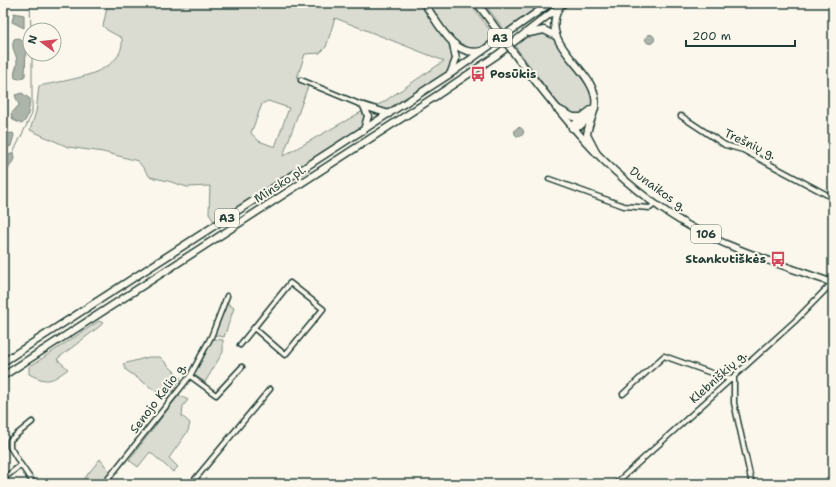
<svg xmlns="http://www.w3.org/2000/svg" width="836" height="487" font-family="'Shantell Sans',sans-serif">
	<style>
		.green { fill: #dbdcd1; stroke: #7d8c82; fill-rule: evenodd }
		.water { fill: #adb4aa; stroke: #74847b }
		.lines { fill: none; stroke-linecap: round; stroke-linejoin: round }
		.stream { stroke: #74847b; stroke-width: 1 }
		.minor-casing { stroke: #1f3d34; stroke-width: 7 }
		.primary-casing { stroke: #1f3d34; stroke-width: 9 }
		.trunk-casing { stroke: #1f3d34; stroke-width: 9 }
		.minor { stroke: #fbf7ec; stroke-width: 4 }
		.primary { stroke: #fbf7ec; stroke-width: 6 }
		.trunk { stroke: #fbf7ec; stroke-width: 6 }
		.primary-bridge-casing { stroke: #1f3d34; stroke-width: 9; stroke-linecap: butt }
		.primary-bridge { stroke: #fbf7ec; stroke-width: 6 }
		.labels { text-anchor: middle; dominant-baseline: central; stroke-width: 4; stroke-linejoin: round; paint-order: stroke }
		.shield { fill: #fbf7ec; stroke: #61756b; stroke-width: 1 }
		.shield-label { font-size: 11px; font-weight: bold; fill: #1f3d34 }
		.poi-label { font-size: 12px; font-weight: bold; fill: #1f3d34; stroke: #fbf7ec; text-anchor: start }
		.street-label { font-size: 12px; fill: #1f3d34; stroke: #fbf7ec }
	</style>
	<rect width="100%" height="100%" fill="#fbf7ec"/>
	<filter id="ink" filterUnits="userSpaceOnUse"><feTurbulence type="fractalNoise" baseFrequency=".025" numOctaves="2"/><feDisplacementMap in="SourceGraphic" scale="8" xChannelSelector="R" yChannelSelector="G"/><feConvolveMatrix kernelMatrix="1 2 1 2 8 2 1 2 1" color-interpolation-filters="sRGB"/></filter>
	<g filter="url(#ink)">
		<path class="green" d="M108,3H420L452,48L455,57L448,71L214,222L209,213L210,186L187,187L168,181L150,177L138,161L103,152L68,147L30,130L36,112L39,86C65,80 126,75 122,38L107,30L103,26ZM335,18L444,61L382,103L363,111L283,156L308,86L297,78L305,54L320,53L326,47ZM268,101L289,108L275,147L259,141L251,133L262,104Z
			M427,3H470L495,37L481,48L471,51L455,42Z
			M484,3H544L505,31Z
			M541,32L556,41L591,92L593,102L591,108L578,116L562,109L515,46L529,35Z
			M227,303L234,308L224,337L213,335Z
			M99,321L103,323L100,326L57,359L68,369C52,381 48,384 29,374V367Z
			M212,339L223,340V352L205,382L193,374Z
			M149,357H160L181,378L167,399L126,370L123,364Z
			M179,395L188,400L183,406L182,416L190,423L188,431L169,458L178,467L173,472L150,452L138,467L129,460Z
			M100,459L110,472L100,484H80Z"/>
		<path class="water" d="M14,13L24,15V28L12,22Z
			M645.5 39a4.5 4.5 0 1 1 9 0a4.5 4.5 0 1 1-9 0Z
			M18,38L24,42L26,47L25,76L20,79L15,78C13,72 17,68 17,62C17,53 10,49 14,39Z
			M22,93L30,99C29,107 29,119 22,124L13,120L11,114L19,105L15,95Z
			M514.5 132a4.5 4.5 0 1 1 9 0a4.5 4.5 0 1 1-9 0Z
			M13,133L14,135L11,146L7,148C2,144 2,138 6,134Z
			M13,153L14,159L6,173H3V158Z"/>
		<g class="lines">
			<path class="stream" d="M30,3L31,30
				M13,153L32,114V54"/>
			<defs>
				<path id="minor" d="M301,80L364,106
					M681,116L725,145L743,150L833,198
					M549,179L624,206L650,208L655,204
					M240,345L290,283L323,309L285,355L254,328
					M190,376L216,395L242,367
					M734,377V403L752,484
					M623,394L664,356L731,380
					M21,465L34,484
					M3,479L21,465L10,447V440L32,422
					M104,484L190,376L211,337L227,296
					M191,484L270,389
					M615,484L795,321L833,282"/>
				<path id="primary" d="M477,3L492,23
					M519,60C569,125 612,180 684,223C730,250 783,265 833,283"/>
				<path id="trunk" d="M424,3C438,22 453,58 481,51
					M559,8C539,44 589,65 595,97C598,110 588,122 587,135L597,154
					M529,33L544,30L556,36
					M451,72L456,59L453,44
					M364,106L389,114
					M556,108L573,117H581
					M572,128L578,120L595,107
					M572,128L580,126L591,116
					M364,130L368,116L364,106
					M3,362L450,74L550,3
					M3,376L436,96L497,55L564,3"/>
			</defs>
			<use href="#minor" class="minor-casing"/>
			<use href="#primary" class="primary-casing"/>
			<use href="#trunk" class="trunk-casing"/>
			<use href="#minor" class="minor"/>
			<use href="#primary" class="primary"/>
			<use href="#trunk" class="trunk"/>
			<defs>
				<path id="primary-bridge" d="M492,23L519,60"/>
			</defs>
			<use href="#primary-bridge" class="primary-bridge-casing"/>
			<use href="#primary-bridge" class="primary-bridge"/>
		</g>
	</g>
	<defs>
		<symbol id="bus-bare" viewBox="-9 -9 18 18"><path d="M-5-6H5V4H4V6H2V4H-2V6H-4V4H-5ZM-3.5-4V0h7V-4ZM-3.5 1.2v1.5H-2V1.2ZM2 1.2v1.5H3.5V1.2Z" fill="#d1495b" stroke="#fbf7ec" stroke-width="2.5" paint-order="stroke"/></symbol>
	</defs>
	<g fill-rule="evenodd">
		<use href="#bus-bare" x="467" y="63" width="22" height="22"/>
		<use href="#bus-bare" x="767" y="248" width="22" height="22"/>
	</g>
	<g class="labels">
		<g class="shield">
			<rect x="488" y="29" width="24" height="18" rx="3"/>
			<rect x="215" y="209" width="24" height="18" rx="3"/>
			<rect x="691" y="225" width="30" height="18" rx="3"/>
		</g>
		<g class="shield-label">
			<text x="500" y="38">A3</text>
			<text x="227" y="218">A3</text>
			<text x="706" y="234">106</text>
		</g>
		<g class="poi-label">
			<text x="490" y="74">Posūkis</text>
			<text x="766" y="259" text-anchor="end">Stankutiškės</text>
		</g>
		<g class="street-label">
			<text transform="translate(750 144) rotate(25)">Trešnių g.</text>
			<text transform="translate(280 184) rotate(-33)">Minsko pl.</text>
			<text transform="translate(658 189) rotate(36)">Dunaikos g.</text>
			<text transform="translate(718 377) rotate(-42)">Klebniškių g.</text>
			<text transform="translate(158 398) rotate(-53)">Senojo Kelio g.</text>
		</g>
	</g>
	<rect width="836" height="487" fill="none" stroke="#fbf7ec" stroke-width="16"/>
	<rect x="8" y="8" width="820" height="471" fill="none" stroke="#1f3d34" stroke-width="1.5" filter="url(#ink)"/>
	<g transform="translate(42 42) rotate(285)"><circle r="19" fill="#fbf7ec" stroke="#a3ada2"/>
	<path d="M0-3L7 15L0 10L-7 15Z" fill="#d1495b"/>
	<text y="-6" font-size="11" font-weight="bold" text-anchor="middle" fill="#1f3d34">N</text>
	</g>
	<path d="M686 40v6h109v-6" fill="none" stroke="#1f3d34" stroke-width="2"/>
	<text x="692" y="40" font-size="12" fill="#1f3d34" stroke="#fbf7ec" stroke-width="3" paint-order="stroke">200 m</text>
</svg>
